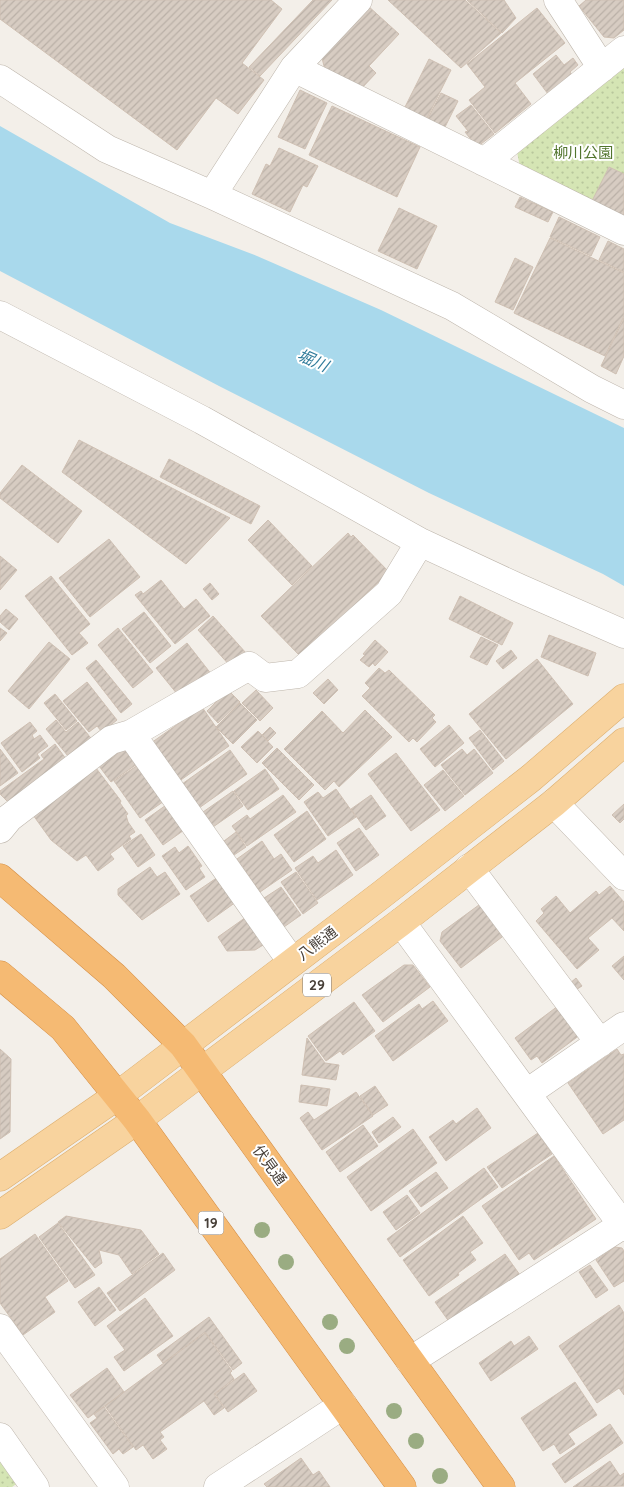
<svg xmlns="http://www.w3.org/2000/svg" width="624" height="1487" font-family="Quicksand,'Noto Sans JP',sans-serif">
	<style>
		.grass { fill: url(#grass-dots) }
		.water { fill: #a9d9ec }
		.building { fill: url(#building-hatch); stroke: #cfc0b3 }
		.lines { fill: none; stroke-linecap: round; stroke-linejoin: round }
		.minor-casing { stroke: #beb6ac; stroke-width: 29 }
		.major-casing { stroke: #dcae6e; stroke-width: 29 }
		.highway-casing { stroke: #d48d43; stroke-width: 29 }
		.minor { stroke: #fff; stroke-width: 28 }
		.major { stroke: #f8d39e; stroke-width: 28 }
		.highway { stroke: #f5ba73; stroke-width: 28 }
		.tree { fill: #9aac82 }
		.labels { text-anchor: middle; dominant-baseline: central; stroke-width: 4; stroke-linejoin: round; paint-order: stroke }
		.shield { fill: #fff; stroke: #7e7974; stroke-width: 1 }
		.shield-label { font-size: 14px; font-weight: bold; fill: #473f38 }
		.park-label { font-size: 15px; fill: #52752e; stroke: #fff }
		.street-label { font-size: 15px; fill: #473f38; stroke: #fff }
		.water-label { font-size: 16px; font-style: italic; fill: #337d9c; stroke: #fff }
	</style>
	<defs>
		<pattern id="grass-dots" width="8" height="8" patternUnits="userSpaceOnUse" patternTransform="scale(1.25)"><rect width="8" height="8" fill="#d5e5b4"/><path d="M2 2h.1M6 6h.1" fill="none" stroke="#b8c69c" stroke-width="1.8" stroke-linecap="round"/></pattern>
		<pattern id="building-hatch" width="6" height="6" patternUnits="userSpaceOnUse" patternTransform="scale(1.25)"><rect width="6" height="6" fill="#d7ccc2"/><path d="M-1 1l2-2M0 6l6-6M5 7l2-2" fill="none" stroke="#bab0a7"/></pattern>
	</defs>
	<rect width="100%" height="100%" fill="#f3efe9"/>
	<path class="grass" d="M624,66V219L520,167L517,152Z
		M0,1453L22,1480L12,1487H0Z"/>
	<path class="water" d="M0,126L170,223L257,256L381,310L624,428V586L603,574L429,493L219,386L0,271Z"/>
	<path class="building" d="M0,0H271L282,9L242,63L264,80L238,114L216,98L177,150L0,19Z
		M313,0H332L260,76L249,67Z
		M388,0H465L501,33L461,68Z
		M467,0H504L516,18L502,33Z
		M586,0H624V30L614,38L604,37L579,6Z
		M367,5L399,34L369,66L376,73L361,89L325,70L321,54Z
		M537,8L565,43L515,83L531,104L495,133L469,100L485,87L467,64Z
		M556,55L564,65L573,58L578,65L570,72L572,75L548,94L533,74Z
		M429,59L451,70L426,120L404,109Z
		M300,90L327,103L305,149L278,137Z
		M441,93L458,101L444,129L427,120Z
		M471,105L494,134L477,147L465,132L468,131L456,116Z
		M332,106L420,147L397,197L309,155Z
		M279,148L318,166L307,187L303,185L290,212L252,194L266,164L270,166Z
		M609,167L624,174V217L592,201Z
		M520,197L553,212L548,222L515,207Z
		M399,208L437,226L417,269L378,251Z
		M559,217L600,237L591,256L550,237Z
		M550,238L624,273V316L605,356L514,313Z
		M608,241L624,249V272L599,260Z
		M515,258L533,267L513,310L495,302Z
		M624,318V356L616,374L601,366Z
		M79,440L230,518L186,564L62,472Z
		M169,459L260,506L251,524L160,477Z
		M22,465L82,511L58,543L0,498V493Z
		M268,520L312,566L292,585L248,540Z
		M348,533L351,537L353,535L389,572L301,657L261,616Z
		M109,539L140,577L90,617L59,578Z
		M0,556L17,570L0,590Z
		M51,576L90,624L79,633L88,643L72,655L25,596Z
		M161,580L184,609L196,599L210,616L175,644L135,595L141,591L143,594Z
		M210,583L219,594L212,600L203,589Z
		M460,596L513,623L502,645L449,619Z
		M6,609L18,619L9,630L0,622V616Z
		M144,612L171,646L150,663L122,629Z
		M213,616L246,653L231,667L198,630Z
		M0,628L7,633L0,641Z
		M118,628L153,672L133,688L98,645Z
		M549,635L596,653L588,676L541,657Z
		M481,637L498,645L487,665L470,657Z
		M375,640L388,652L375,666L373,663L369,667L360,660L365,655L363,654Z
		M49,642L70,659L29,709L8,691Z
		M187,643L212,675L182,700L156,668Z
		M511,650L517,658L503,669L496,661Z
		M537,659L573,704L506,759L469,714Z
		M96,660L132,704L121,713L86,668Z
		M379,668L385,673L389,670L435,715L432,718L436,722L417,742L413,738L409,742L362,696L370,688L365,683Z
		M328,679L338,690L324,704L313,693Z
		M87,682L117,720L102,732L97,726L89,732L63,701Z
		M228,690L240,702L218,723L207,711Z
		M256,690L273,708L260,721L242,703Z
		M55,694L77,721L66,730L44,703Z
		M240,703L257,720L233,744L216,727Z
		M202,707L229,746L178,782L151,743Z
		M365,710L392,737L339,787L334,781L325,790L284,749L322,711L343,733Z
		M56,720L66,732L78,722L94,742L72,761L46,729Z
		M30,722L37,731L32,735L34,739L40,735L48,746L37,754L40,758L22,772L1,743Z
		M449,725L464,743L435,767L420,749Z
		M270,727L276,733L268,741L262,735Z
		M480,730L504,761L493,770L469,738Z
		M258,731L273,747L257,763L241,747Z
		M55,744L69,763L11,805L0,794V791L44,759L41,755Z
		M128,746L140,762L111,782L96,762L108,754L111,758Z
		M277,748L314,785L299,800L262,763Z
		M0,749L18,773L0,786Z
		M462,749L467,755L474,749L493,773L465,795L441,765Z
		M230,750L247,774L199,808L182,784Z
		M396,753L440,810L411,831L368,774Z
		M141,763L167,799L140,818L114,781Z
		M96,768L121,801L120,803L128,814L126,815L128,822L135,832L129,836L131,839L110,854L114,859L98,871L86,855L77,861L51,840L33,815Z
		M265,769L279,789L248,810L234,791Z
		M443,770L464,796L445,811L424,785Z
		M336,789L356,817L328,836L304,802L318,792L323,798Z
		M233,791L243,806L213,827L203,812Z
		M283,795L296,812L247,846L232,826L247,815L250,819Z
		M371,795L386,816L366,830L351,809Z
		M169,803L187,828L163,845L145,820Z
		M624,804V819L620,823L612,815Z
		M307,811L326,839L294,862L274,835Z
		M359,828L379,855L356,871L337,843Z
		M236,832L246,847L234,855L224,841Z
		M141,834L155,855L138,867L123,846Z
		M262,841L274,859L281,854L292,870L260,892L237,859Z
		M188,846L202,866L199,868L205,877L186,890L162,856L175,847L179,853Z
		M336,850L353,875L317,900L295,868L313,856L318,863Z
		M150,867L157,877L165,872L180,894L142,920L118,895V889Z
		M296,872L318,903L303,914L281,882Z
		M218,877L236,902L208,922L190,896Z
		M610,886L624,902V931L612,918L588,938L599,950L577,969L536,921L544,913L541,909L556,896L570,913L596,891L599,895Z
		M281,887L301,915L281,929L261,900Z
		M483,902L506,934L461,968L440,941L442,932Z
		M249,915L268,942L255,950L227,951L218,937Z
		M624,956V980L612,966Z
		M404,965H413L430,987L383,1022L362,995Z
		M576,978L582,986L574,991L569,984Z
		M433,1001L448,1021L393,1061L375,1036L419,1004L422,1009Z
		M354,1002L375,1031L343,1055L340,1051L326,1061L308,1036Z
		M558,1006L580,1035L542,1063L537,1056L531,1060L515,1038Z
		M307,1038L325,1063L339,1065L336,1080L302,1075Z
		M0,1049L11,1059L10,1132L0,1139Z
		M617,1049L621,1055L624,1054V1120L603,1134L568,1083Z
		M301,1085L330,1089L327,1106L299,1102Z
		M375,1086L388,1105L373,1115L360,1096Z
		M356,1092L373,1116L322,1150L300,1118L308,1112L314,1120Z
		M477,1108L491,1128L446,1161L429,1137L453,1120L456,1124Z
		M393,1117L401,1127L379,1143L372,1132Z
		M363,1125L378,1146L340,1172L326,1152Z
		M413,1129L437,1163L371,1211L347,1177Z
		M538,1133L552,1154L502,1188L487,1167Z
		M554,1156L596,1219L534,1260L529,1253L519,1260L482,1206Z
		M484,1168L498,1187L400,1257L387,1239Z
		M436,1172L448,1188L421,1207L409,1191Z
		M407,1195L420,1213L396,1230L383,1212Z
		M66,1216L141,1230L159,1254L132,1274L119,1255L99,1250L102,1263L95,1268L58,1222Z
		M463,1216L483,1243L470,1252L476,1260L458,1273L459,1275L429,1296L403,1260Z
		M58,1223L95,1275L75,1288L39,1237Z
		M35,1234L68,1281L45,1297L55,1312L23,1335L0,1303V1259Z
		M615,1247L622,1248L624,1251V1281L614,1287L596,1260Z
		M163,1253L175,1270L120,1311L107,1293Z
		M505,1254L520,1275L450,1323L435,1302Z
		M590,1265L608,1290L596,1298L579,1272Z
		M99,1287L116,1310L95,1326L78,1302Z
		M145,1298L173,1336L124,1371L114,1357L125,1350L107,1326Z
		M619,1305L624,1313V1395L619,1388L597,1403L559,1346Z
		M209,1317L242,1363L233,1370L205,1332L163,1363L157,1355Z
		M205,1333L232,1371L230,1373L234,1379L214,1394L224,1408L214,1415L204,1401L160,1432L164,1437L160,1440L167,1449L153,1459L143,1445L136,1450L105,1406Z
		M529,1336L538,1349L491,1381L479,1363L511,1341L514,1346Z
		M107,1368L124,1392L88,1418L70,1395Z
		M244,1373L257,1391L228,1412L215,1394Z
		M575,1382L597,1415L568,1434L575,1444L560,1454L554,1444L543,1451L521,1418Z
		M104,1407L133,1447L123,1454L119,1449L113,1454L90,1423L97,1418L94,1414Z
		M610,1424L623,1443L565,1483L552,1464Z
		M301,1458L313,1475L319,1471L330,1487H267L264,1484Z
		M610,1461L620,1476L624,1473V1486L573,1487Z"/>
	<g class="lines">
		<defs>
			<path id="minor" d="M558,0L602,68
				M294,68L624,231
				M0,79L107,149L212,195L452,306L592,389L624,405
				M484,162L624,50
				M212,195L294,68L358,0
				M0,315L202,420L420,542L519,588L624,634
				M131,734L249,666L265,678L298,674L389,593L420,542
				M554,803L624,876
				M0,829L9,818L111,740L131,734L292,962
				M469,868L600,1043
				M401,922L624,1227
				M527,1093L624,1026
				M0,1328L115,1487
				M410,1361L624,1224
				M0,1437L35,1487
				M218,1487L343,1405"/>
			<path id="major" d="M0,1177L117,1096L381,895L531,778L624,698
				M0,1215L137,1120L401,922L554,803L624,742"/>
			<path id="highway" d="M0,878L114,976L183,1045L501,1487
				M0,975L63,1028L137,1120L402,1487"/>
		</defs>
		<use href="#minor" class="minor-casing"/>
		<use href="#major" class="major-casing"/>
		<use href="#highway" class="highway-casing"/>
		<use href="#minor" class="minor"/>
		<use href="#major" class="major"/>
		<use href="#highway" class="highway"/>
	</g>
	<g class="tree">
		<circle cx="262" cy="1230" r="8"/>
		<circle cx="286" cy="1262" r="8"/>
		<circle cx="330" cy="1322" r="8"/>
		<circle cx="347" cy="1346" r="8"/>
		<circle cx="394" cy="1411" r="8"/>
		<circle cx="416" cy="1441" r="8"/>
		<circle cx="440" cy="1476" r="8"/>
	</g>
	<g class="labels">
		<g class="shield">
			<rect x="303" y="973.5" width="28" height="23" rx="4"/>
			<rect x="198.5" y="1211.5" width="25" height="23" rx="4"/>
		</g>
		<g class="shield-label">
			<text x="317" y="985">29</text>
			<text x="211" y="1223">19</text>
		</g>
		<g class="park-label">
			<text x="583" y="152">柳川公園</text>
		</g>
		<g class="street-label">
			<text transform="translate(317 943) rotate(-37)">八熊通</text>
			<text transform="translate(270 1165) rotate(54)">伏見通</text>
		</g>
		<g class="water-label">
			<text transform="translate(313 360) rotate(24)">堀川</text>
		</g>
	</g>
</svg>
